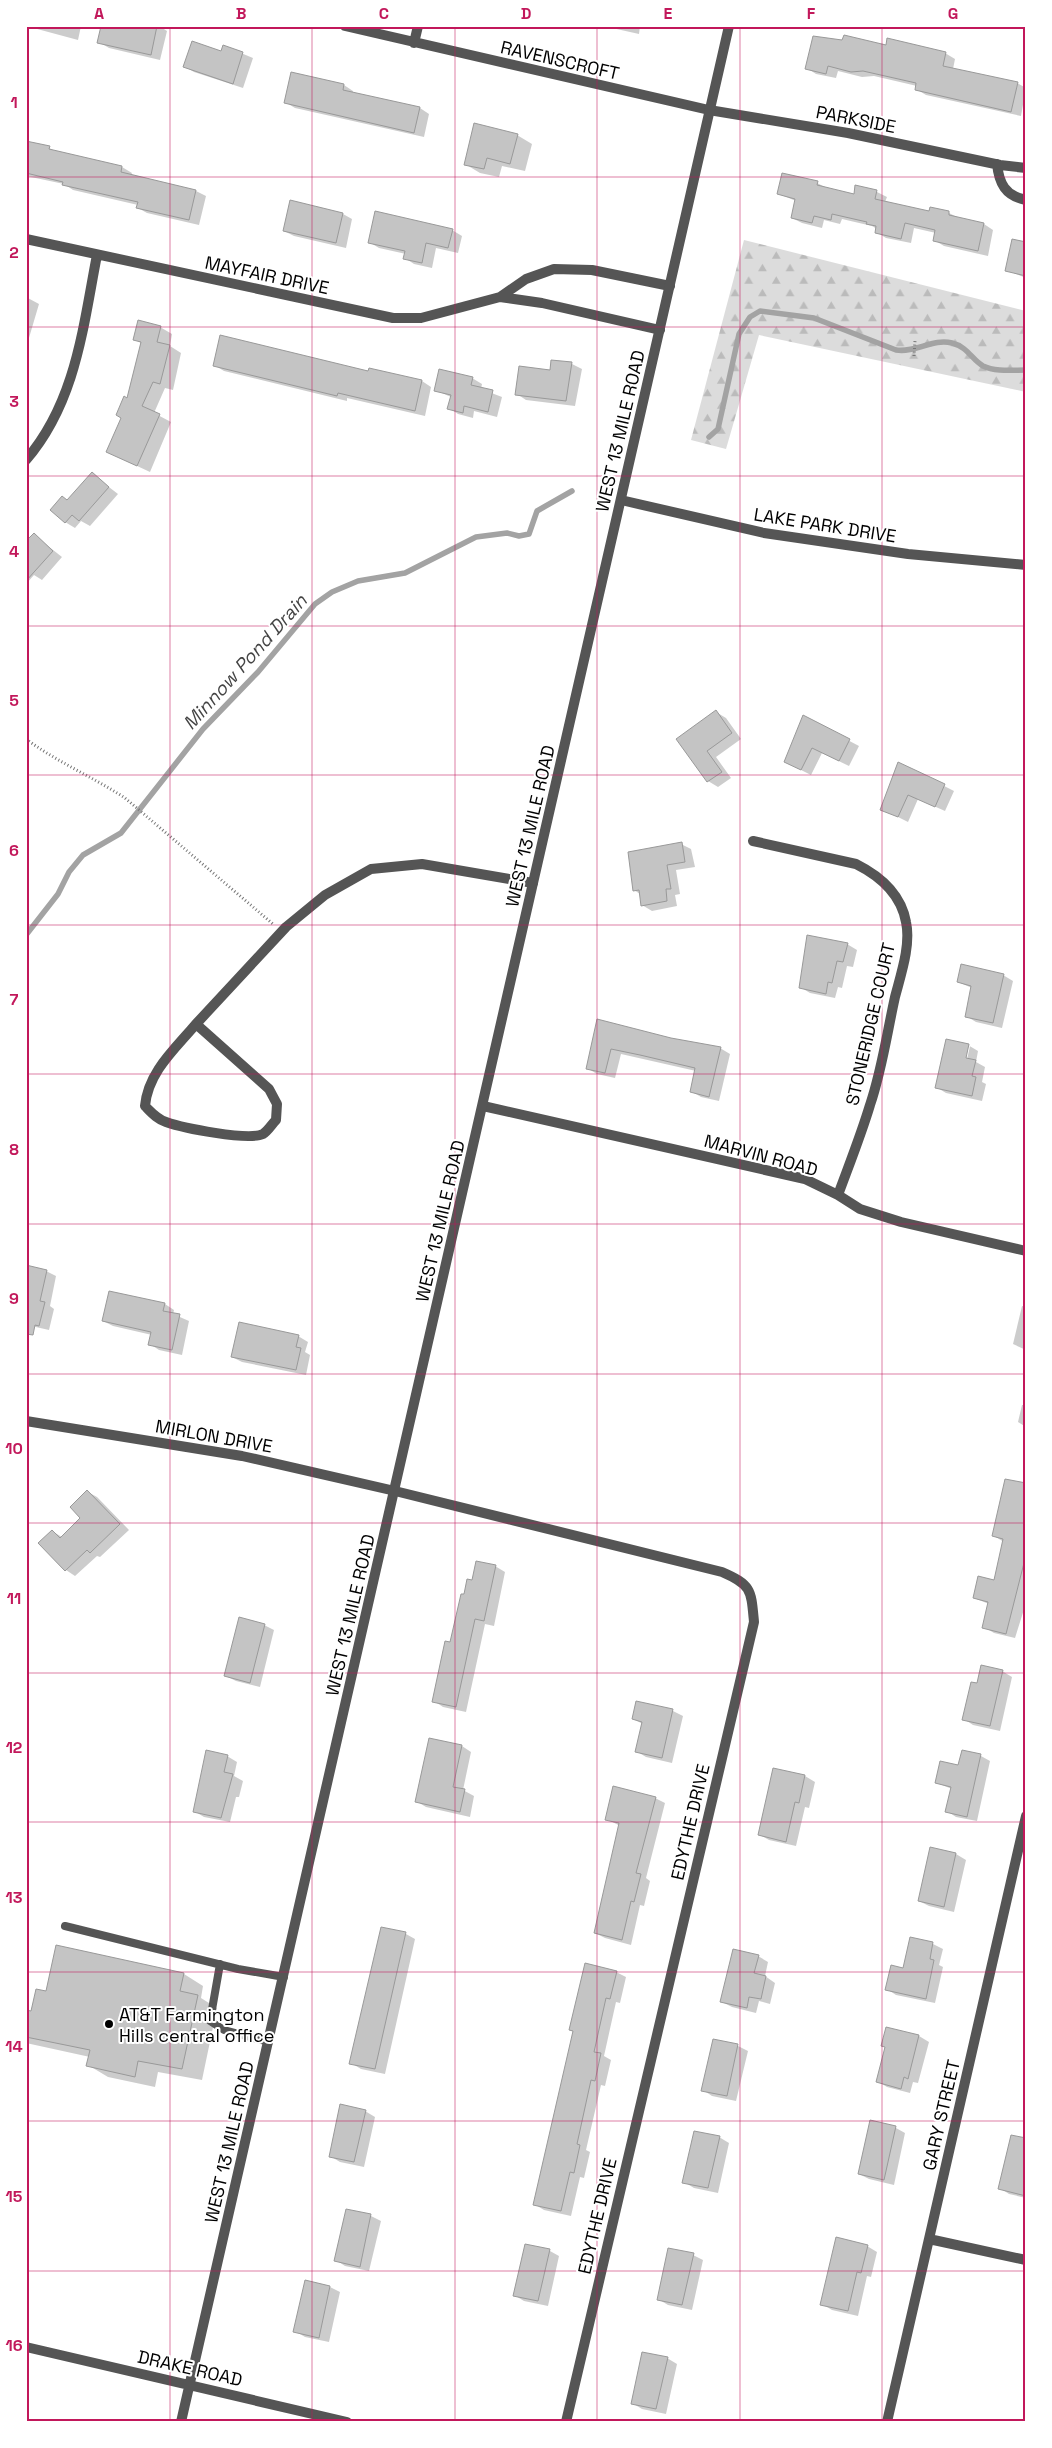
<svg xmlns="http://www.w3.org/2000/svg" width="1052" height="2448" font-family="'Space Grotesk',sans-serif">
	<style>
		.forest { fill: url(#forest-firs) }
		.shadow { fill: #0003; fill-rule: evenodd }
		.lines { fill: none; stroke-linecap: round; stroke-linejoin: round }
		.stream { stroke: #a3a3a3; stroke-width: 5.5 }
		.building { fill: #c4c4c4; stroke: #999 }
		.path { stroke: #777; stroke-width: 3; stroke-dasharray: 1 2.5; stroke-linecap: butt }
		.service { stroke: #555; stroke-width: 8 }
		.minor { stroke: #555; stroke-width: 10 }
		.tertiary { stroke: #555; stroke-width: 10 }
		.grid { fill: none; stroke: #c2185b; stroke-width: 1; stroke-opacity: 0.55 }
		.poi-dot { fill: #000; stroke: #fff; stroke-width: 2 }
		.labels { text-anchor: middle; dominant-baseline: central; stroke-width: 4; stroke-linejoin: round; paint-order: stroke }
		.street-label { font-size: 18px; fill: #000; stroke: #fff }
		.poi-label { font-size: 18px; fill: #000; stroke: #fff; text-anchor: start }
		.water-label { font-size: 19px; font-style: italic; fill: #444; stroke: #fff }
		.neatline { fill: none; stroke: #c2185b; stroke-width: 2 }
		.grid-label { font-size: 16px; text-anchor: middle; font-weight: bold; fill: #c2185b }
	</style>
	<defs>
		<pattern id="forest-firs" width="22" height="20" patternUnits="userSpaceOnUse" patternTransform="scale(1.25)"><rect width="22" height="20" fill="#dcdcdc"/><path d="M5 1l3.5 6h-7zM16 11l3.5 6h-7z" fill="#bbb"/></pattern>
	</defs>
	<rect width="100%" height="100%" fill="#fff"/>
	<path class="forest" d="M744,240L1026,311V392L759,335L726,449L691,440Z"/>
	<path class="shadow" d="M26,26H81L78,40Z
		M103,26H159L167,31L160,60L109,48L99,42Z
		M603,26H640L639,34Z
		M224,46L253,58L243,88L194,72L184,66L222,52Z
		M886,46L945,53L955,59L953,69L1017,83L1026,88L1021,116L926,95L916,89L917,86L874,76L862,77L838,71L836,78L816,74L807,68Z
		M344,85L353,91V93L420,108L429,114L424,137L295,108L285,102Z
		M517,135L532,144L525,171L502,166L499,177L480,173L465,164Z
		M26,142L49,148L58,153L122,167L132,173L131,176L196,191L206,196L199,225L147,213L138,208V205L73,190L64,184L26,176Z
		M817,183L827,188L854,195L856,187L877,192L887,197L885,202L930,213H949L959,218L984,224L993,230L988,256L944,246L934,240L936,233L914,228L911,243L886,238L876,232L877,229L872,226L842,219L840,224L824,220L822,228L802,223L792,218L796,201L779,194Z
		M343,214L352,219L346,248L294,236L284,231Z
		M452,230L462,236L458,253L436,248L432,268L414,264L405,258L406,254L379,248L369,242Z
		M1026,243V278L1006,270Z
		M26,297L39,304L26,348Z
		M160,327L172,334L170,346L181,353L173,390L165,388L154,413L171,422L150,472L120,458L123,418L141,343L134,339Z
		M552,361L572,364L582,369L575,406L526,400L517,394L551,372Z
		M214,365L422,381L431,387L425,416L347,398V401L224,371Z
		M472,378L482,384L481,389L502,397L497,417L474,411L473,418L458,414L449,408L451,397L435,390Z
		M92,474L118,494L90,526L81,521L75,528L65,522L68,501Z
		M34,535L62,557L42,580L34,575L26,584V543Z
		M716,712L726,718L741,739L716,757L731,778L718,787L708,781L678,739Z
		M804,717L859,746L849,766L822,753L811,775L795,767Z
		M899,763L954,791L945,811L918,799L908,822L882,809Z
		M681,844L691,849L695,867L676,870L680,894L675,895L677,906L652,911L642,905L640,894L634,890Z
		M847,944L857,950L853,967L847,966L842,988L838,987L835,998L810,993L800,987Z
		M1003,975L1013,981L1002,1028L976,1022L966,1016L972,988L958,982Z
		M598,1020L670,1039L720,1048L730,1054L719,1101L701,1097L691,1091L696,1071L621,1054L615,1078L597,1074L587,1068Z
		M947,1040L968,1045L978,1051L976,1062L985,1067L982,1082L986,1084L982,1101L946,1093L936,1087ZM967,1046H970L966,1064H963Z
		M46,1271L56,1276L50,1306L54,1309L49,1330L27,1325Z
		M165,1304L174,1310L173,1314L189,1321L182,1355L159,1350L150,1344L152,1335L113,1326L103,1321Z
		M1022,1306L1026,1307V1350L1013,1344Z
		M298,1336L308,1342L305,1352L310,1355L306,1375L242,1362L232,1357Z
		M1022,1405H1026V1427L1018,1422Z
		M1026,1485V1603L1015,1638L994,1633L984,1627L989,1604L974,1598L995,1581L1004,1542L994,1536Z
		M88,1492L97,1497L129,1530L100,1557L97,1556L75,1576L66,1570L40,1543L52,1531L62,1537L82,1518Z
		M495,1566L505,1572L494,1626L485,1624L466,1712L443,1707L434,1701L465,1596L473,1582Z
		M264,1625L274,1630L260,1687L236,1681L226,1676Z
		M1002,1671L1012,1677L1000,1731L973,1725L964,1719L978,1685Z
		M636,1702L673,1711L683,1716L672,1763L646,1757L636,1751L643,1724L633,1719Z
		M462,1746L471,1752L463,1790L474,1796L470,1817L426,1807L416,1801Z
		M227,1756L237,1762L234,1776L243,1781L239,1797H236L230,1822L204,1817L194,1811Z
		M981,1756L990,1761L977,1821L956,1817L947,1811L952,1789L937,1783L959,1766Z
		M774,1769L805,1776L815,1782L809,1808L805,1807L796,1846L769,1840L760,1835Z
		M655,1798L665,1803L646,1878L650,1881L644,1906L640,1905L631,1945L605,1938L595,1933L620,1826L607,1819Z
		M931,1848L956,1854L966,1860L954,1912L929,1906L919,1901Z
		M382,1928L406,1934L415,1939L385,2074L361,2069L351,2063Z
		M911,1939L933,1944L943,1949L939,1965L943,1967L935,2003L896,1995L887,1989L904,1969Z
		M758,1956L768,1962L765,1976L775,1983L770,2004L759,2001L756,2013L732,2007L722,2002Z
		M616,1972L626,1977L620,2003L616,2002L604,2056L611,2060L605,2086L601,2085L586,2150L590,2152L584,2178L580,2177L571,2216L544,2210L534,2204L574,2032L571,2030Z
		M184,1974L203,1986L201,1998L217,2008L202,2080L158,2072L155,2087L108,2077L88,2065L90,2057L26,2043V2011L32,2012L47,1992Z
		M887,2028L919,2036L929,2042L918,2083L913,2082L910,2093L887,2087L877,2081L886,2047Z
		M714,2040L738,2046L748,2051L736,2101L712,2096L703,2090Z
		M1026,2089V2104L1023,2103Z
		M365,2111L375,2117L364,2167L340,2162L330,2156Z
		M896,2128L905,2133L894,2185L869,2179L859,2174Z
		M719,2137L729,2143L718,2193L694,2188L684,2182Z
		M1026,2140V2198L1009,2194L1000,2188Z
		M347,2210L371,2216L381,2221L369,2271L345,2266L336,2260Z
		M867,2246L877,2252L871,2277L867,2276L858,2316L832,2310L822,2304Z
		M550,2251L559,2256L548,2306L524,2301L514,2295Z
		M693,2255L703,2260L692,2310L668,2305L658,2299Z
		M330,2287L340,2292L329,2342L305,2337L295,2331Z
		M667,2358L677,2364L666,2414L642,2409L632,2403Z"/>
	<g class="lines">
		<path class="stream" d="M709,437L718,429L739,334L750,317L760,311L814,318L896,350C916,353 933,338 952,343C968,347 972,360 983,366C995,372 1013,370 1026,370
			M26,935L58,894L69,872L83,855L121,833L203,729L258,672L315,604L332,592L358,581L405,573L476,537L507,533L519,536L529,534L537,511L572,491"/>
	</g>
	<path class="building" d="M101,26H157L151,55L97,43Z
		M844,35L886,45L887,38L946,52L943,66L1018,82L1011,112L915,90L916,83L863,71L851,72L828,66L826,74L805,69L813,36L842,40Z
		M192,41L221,51L223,45L243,52L233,84L183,67Z
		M291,72L344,84L343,90L420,107L414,133L284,103Z
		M474,123L518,134L510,164L487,158L484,169L464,165Z
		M26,141L50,146L49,149L122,166L121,172L196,190L189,220L136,208L138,202L62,185L63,182L26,173Z
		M782,173L818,181L817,185L854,194L855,185L877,190L875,199L929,211L930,207L949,211V215L984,223L978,251L933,241L935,230L905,223L901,239L875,233L876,226L866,224L867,222L832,214L831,220L814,216L812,223L791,218L795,199L777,194Z
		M290,200L343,213L336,243L283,231Z
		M375,211L453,229L448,248L426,243L422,263L403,259L405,251L368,243Z
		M1012,239L1026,242V276L1005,271Z
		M138,320L161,326L157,342L170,345L160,384L153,382L142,406L160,414L137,466L106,452L121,418L116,415L124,396L127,398L141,342L133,340Z
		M220,335L368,371L369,368L422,380L415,411L338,393L337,396L213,366Z
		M551,360L572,362L566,401L515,395L519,366L550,370Z
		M439,369L473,377L471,385L493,390L488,412L464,406L463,413L447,409L451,395L434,391Z
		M92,472L109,487L79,521L72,515L65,523L50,510L62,496L67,500Z
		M34,533L53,551L26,581V541Z
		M716,710L732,733L707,751L722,772L707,782L676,739Z
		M803,715L850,739L839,761L812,748L801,770L784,762Z
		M898,762L945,784L935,807L908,795L898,817L880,810Z
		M682,842L685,862L667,865L671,889H666L667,901L641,906L639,890L633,891L628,852Z
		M807,935L848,943L843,962L837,961L832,983L828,982L826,994L799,988Z
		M961,964L1004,974L993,1023L965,1017L971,986L957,982Z
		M597,1019L671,1038L721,1047L709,1097L690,1092L695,1068L640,1055L611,1049L605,1073L586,1069Z
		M946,1039L969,1044L966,1058L976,1060L972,1076L976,1077L972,1096L935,1088Z
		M26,1265L47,1270L40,1301L45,1302L39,1326L35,1325L33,1335L26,1334Z
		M109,1291L165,1303L163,1311L180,1314L172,1350L148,1345L151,1332L102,1321Z
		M239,1322L299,1335L296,1347L301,1348L296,1370L231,1357Z
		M1005,1479L1026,1483V1555L1006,1634L982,1628L988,1602L973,1598L978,1576L994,1580L1003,1539L992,1536Z
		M87,1490L120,1524L90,1553L87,1550L65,1571L38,1543L52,1530L60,1538L80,1518L70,1507Z
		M476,1561L496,1565L484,1621L475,1619L456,1707L432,1702L445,1641L450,1642L461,1594H464L467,1579L472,1580Z
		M239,1617L265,1624L250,1683L224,1676Z
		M981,1665L1003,1670L990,1726L962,1720L971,1682L977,1683Z
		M636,1701L673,1709L662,1758L635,1752L642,1722L632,1719Z
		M429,1738L462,1745L453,1787L465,1789L460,1812L415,1802Z
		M206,1750L228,1755L224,1772L233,1774L221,1818L193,1812Z
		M962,1750L981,1754L967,1817L945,1812L951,1787L935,1783L940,1761L958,1765Z
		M773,1768L805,1775L799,1803L795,1802L786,1842L758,1835Z
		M613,1786L656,1797L636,1873L641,1874L634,1902L631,1901L622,1940L594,1933L619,1823L605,1820Z
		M930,1847L956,1853L944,1907L918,1901Z
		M381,1927L406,1932L375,2069L349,2064Z
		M910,1937L933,1942L930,1959L934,1960L926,1999L885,1990L891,1965L903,1968Z
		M56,1945L184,1973L180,1991L198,1995L182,2069L138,2061L135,2077L86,2066L90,2050L26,2037V2010L31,2011L36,1989L46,1991Z
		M733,1949L759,1955L754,1973L766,1976L761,1999L749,1997L747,2008L720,2002Z
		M585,1963L617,1971L610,1999L606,1998L594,2052L601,2053L595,2081L591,2080L577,2144L580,2145L574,2173L570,2172L561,2211L533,2205L573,2031L569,2030Z
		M886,2027L919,2035L908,2079L904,2077L901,2089L876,2082L885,2047L881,2046Z
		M713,2039L738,2044L727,2096L701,2091Z
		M340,2104L366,2110L354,2162L329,2157Z
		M870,2120L896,2126L884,2180L858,2174Z
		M694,2131L720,2136L708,2188L682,2183Z
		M1011,2135L1026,2138V2196L998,2189Z
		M346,2209L371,2214L360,2267L334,2261Z
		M836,2237L868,2245L861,2273L857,2272L848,2311L820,2305Z
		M525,2244L550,2249L538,2301L513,2296Z
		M668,2248L694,2253L682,2305L657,2300Z
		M305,2280L330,2286L319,2338L293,2332Z
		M642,2352L668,2357L656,2409L631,2404Z"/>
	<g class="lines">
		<path class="path" d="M914,356L915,341
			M26,739C57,762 93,777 125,798L273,924"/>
		<path class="service" d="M65,1926L238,1969L284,1977
			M220,1964L210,2021L224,2030L269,2042"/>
		<path class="minor" d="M345,26L709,110L848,133L1000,165L1026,168
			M414,43L418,26
			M997,164C999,183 1005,196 1026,200
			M26,239L393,318H421L500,297L526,279L554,269L592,270L670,286
			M500,297L542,303L660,330
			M26,460C76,402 83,327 97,255
			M621,500L764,533L908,554L1026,565
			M753,841L856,864C880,876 901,894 906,922C911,945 901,974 895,997C887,1033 882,1070 870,1105C861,1135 849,1165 838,1195
			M196,1024L286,927L325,895L371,869L422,864L533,883
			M196,1024L269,1089L277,1104L276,1120C272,1124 268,1131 263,1134C248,1141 183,1128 166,1122C157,1119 152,1113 145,1106C148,1072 175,1049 196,1024Z
			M483,1106L805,1179L838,1195L860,1209L901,1222L1026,1251
			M26,1421L242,1456L395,1491L722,1572C752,1585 751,1590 754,1622L566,2422
			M929,2239L1026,2260
			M887,2422L1026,1816"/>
		<path class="tertiary" d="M26,2347L347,2422
			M181,2422L729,26"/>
	</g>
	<path class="grid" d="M170,26V2422M312,26V2422M455,26V2422M597,26V2422M740,26V2422M882,26V2422M26,177H1026M26,327H1026M26,476H1026M26,626H1026M26,775H1026M26,925H1026M26,1074H1026M26,1224H1026M26,1374H1026M26,1523H1026M26,1673H1026M26,1822H1026M26,1972H1026M26,2121H1026M26,2271H1026"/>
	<circle class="poi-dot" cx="109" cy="2024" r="5"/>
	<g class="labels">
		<g class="street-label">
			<text transform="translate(560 60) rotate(13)">RAVENSCROFT</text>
			<text transform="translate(856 119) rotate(11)">PARKSIDE</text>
			<text transform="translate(267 275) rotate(12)">MAYFAIR DRIVE</text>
			<text transform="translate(620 431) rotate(-77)">WEST 13 MILE ROAD</text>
			<text transform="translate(825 525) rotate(9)">LAKE PARK DRIVE</text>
			<text transform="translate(530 826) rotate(-77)">WEST 13 MILE ROAD</text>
			<text transform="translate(870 1024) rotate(-77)">STONERIDGE COURT</text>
			<text transform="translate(761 1155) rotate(15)">MARVIN ROAD</text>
			<text transform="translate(440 1221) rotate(-77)">WEST 13 MILE ROAD</text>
			<text transform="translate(214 1436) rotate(10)">MIRLON DRIVE</text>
			<text transform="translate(350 1615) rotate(-77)">WEST 13 MILE ROAD</text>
			<text transform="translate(690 1822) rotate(-77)">EDYTHE DRIVE</text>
			<text transform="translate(941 2115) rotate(-77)">GARY STREET</text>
			<text transform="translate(229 2142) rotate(-77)">WEST 13 MILE ROAD</text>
			<text transform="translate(597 2216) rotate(-77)">EDYTHE DRIVE</text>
			<text transform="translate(190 2368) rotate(13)">DRAKE ROAD</text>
		</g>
		<g class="poi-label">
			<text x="119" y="2014">AT&amp;T Farmington<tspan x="119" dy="21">Hills central office</tspan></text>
		</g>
		<g class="water-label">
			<text transform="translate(245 662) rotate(-48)">Minnow Pond Drain</text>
		</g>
	</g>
	<rect width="1052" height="2448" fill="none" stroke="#ffffff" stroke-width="55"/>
	<rect x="28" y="28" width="996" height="2392" class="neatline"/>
	<g class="grid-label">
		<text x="99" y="19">A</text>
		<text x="241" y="19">B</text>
		<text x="384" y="19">C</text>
		<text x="526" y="19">D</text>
		<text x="668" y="19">E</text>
		<text x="811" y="19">F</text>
		<text x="953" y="19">G</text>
		<text x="14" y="108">1</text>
		<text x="14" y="258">2</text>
		<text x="14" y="407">3</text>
		<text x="14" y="557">4</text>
		<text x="14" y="706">5</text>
		<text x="14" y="856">6</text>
		<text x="14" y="1005">7</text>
		<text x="14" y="1155">8</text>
		<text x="14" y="1304">9</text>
		<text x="14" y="1454">10</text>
		<text x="14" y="1604">11</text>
		<text x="14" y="1753">12</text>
		<text x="14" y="1903">13</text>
		<text x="14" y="2052">14</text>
		<text x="14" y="2202">15</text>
		<text x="14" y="2351">16</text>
	</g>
</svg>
